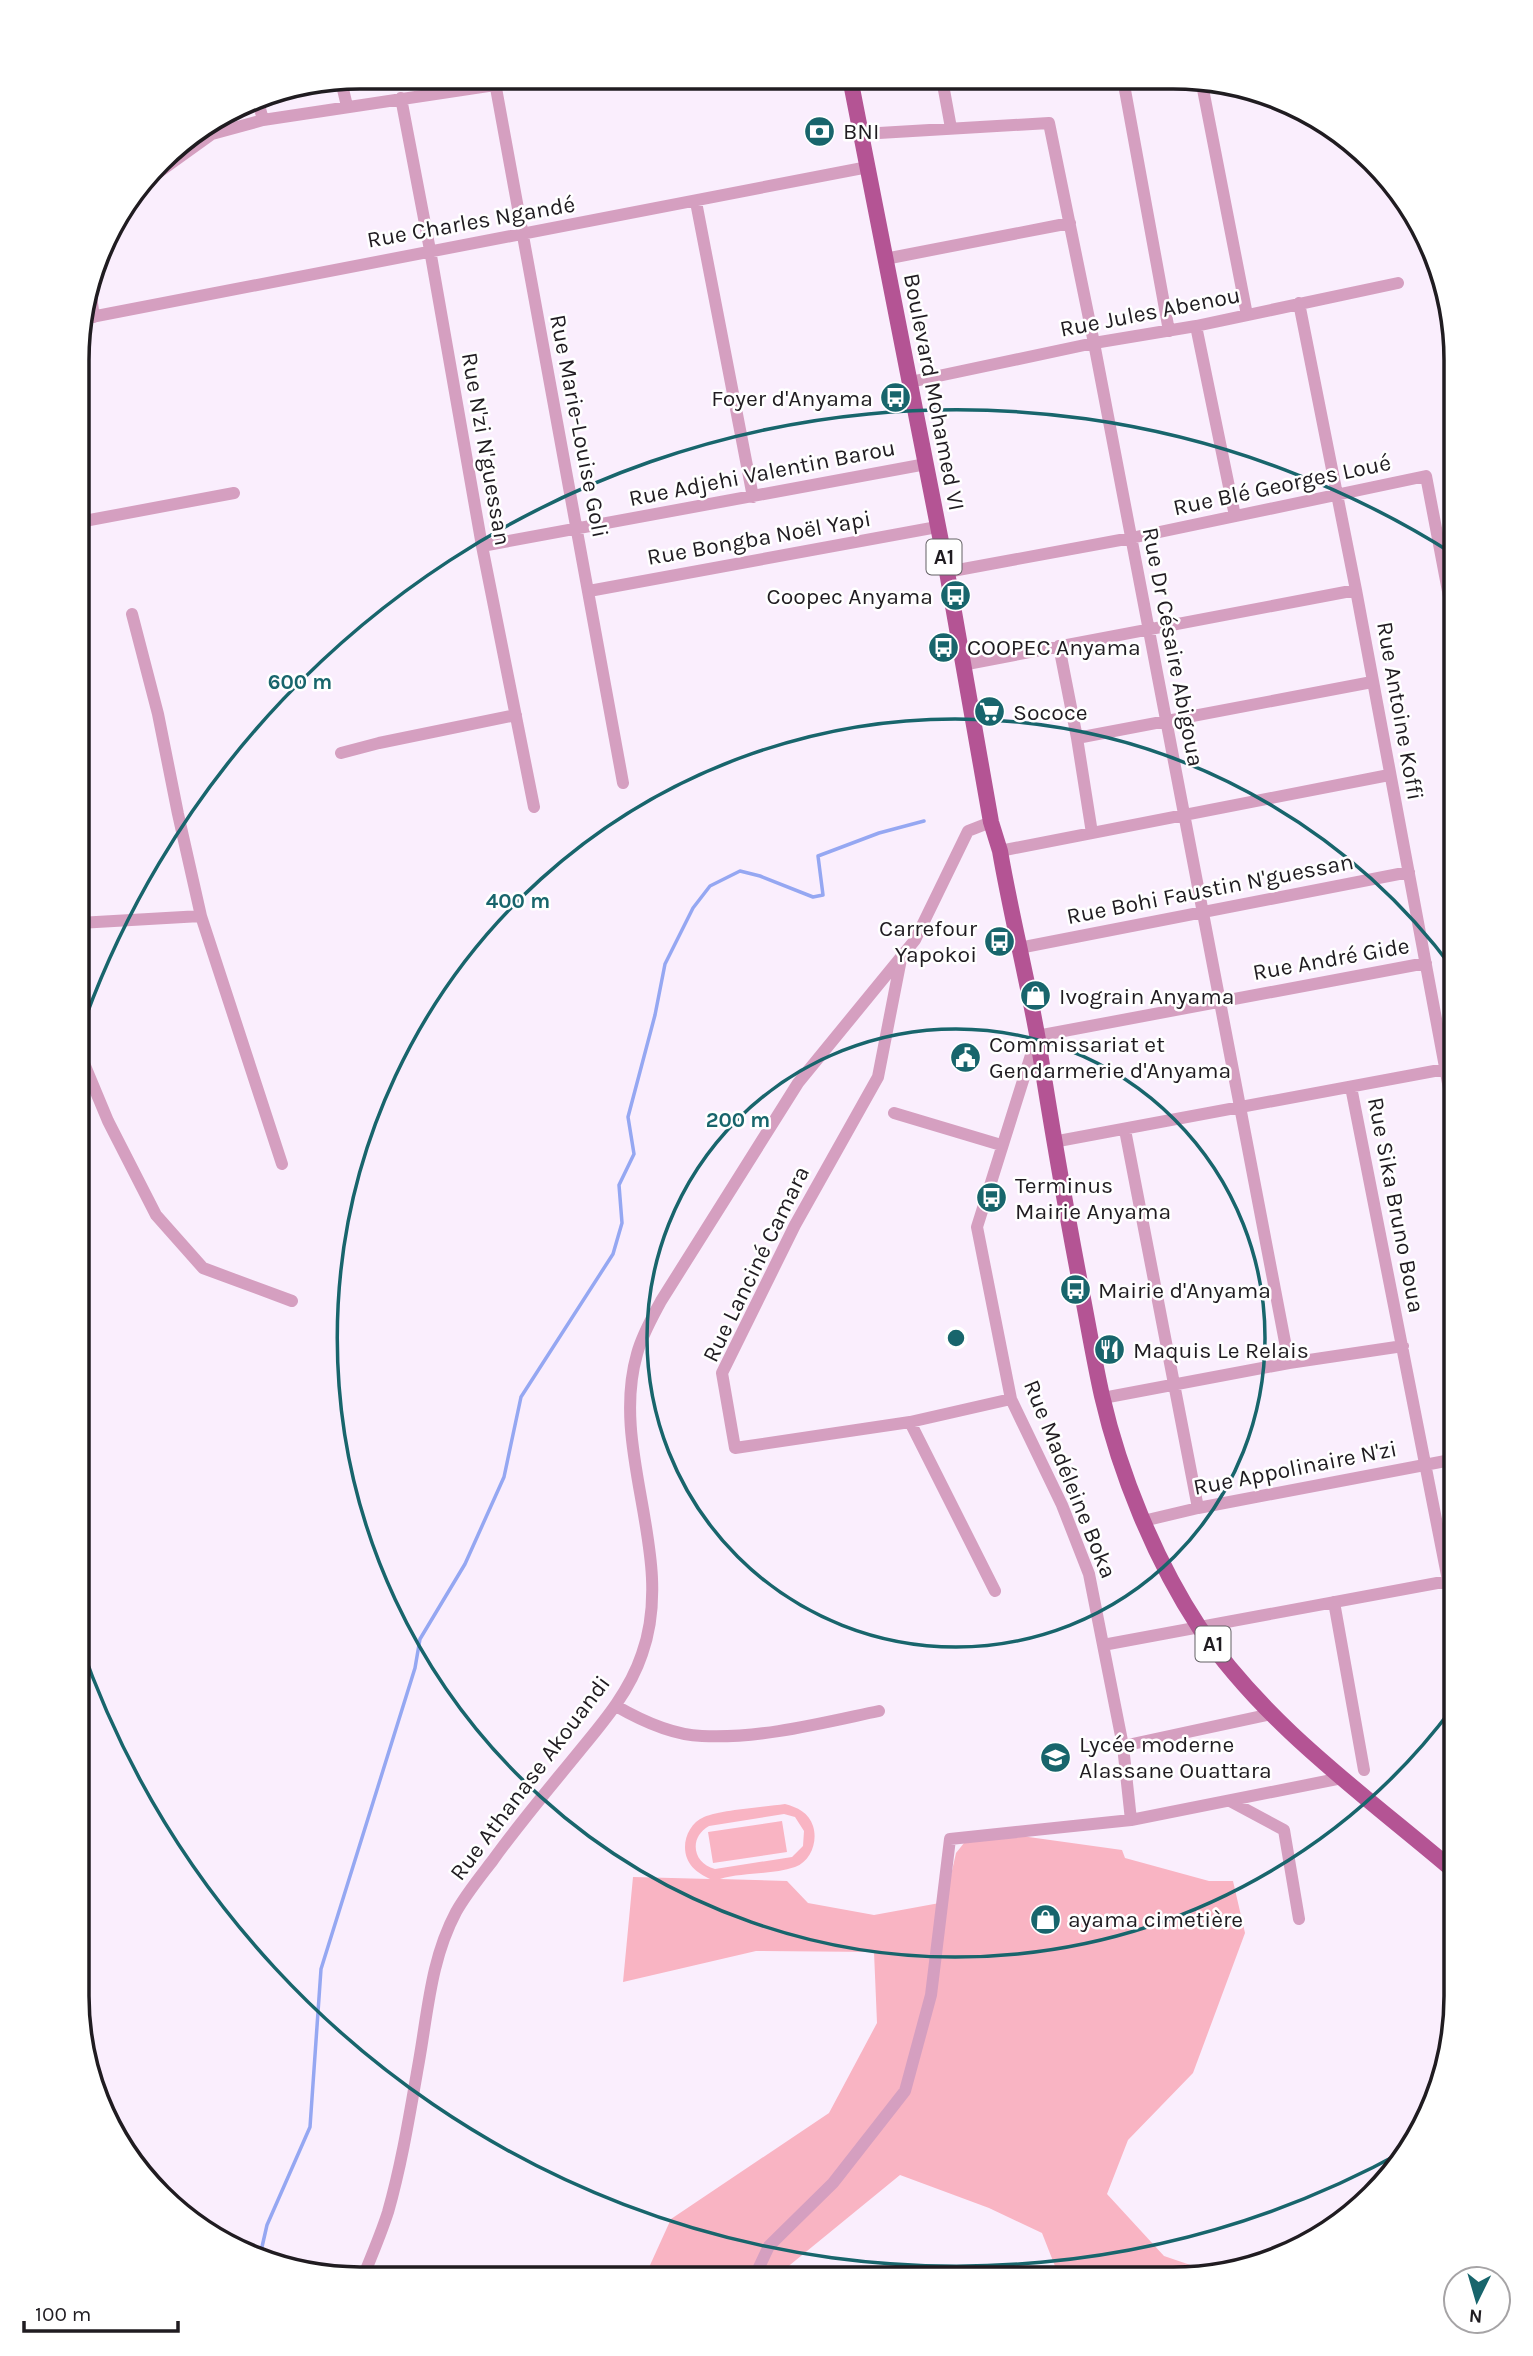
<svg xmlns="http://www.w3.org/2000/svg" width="1533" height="2356" font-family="Karla,sans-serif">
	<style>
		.green { fill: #f9b4c3; fill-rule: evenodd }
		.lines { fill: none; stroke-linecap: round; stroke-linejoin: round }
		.stream { stroke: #95a7f2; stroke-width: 3.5 }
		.minor { stroke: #d59fc0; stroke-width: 12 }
		.major { stroke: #b45494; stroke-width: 16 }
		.ring { fill: none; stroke: #18656c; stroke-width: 3.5 }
		.labels { text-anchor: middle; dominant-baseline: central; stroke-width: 5; stroke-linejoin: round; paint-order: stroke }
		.shield { fill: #fff; stroke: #636064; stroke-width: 2 }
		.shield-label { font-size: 21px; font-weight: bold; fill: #201c21 }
		.poi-label { font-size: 23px; fill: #201c21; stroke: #fff; text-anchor: start }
		.street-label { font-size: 23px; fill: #201c21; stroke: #fff }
		.rim { fill: none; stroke: #201c21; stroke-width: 3.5 }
		.centre { fill: #18656c; stroke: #fff; stroke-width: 3.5 }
		.ring-label { font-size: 21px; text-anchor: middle; font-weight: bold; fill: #18656c; stroke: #fff; stroke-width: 5; stroke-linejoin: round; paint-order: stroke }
	</style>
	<rect width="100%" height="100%" fill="#faeefd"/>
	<path class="green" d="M785,1804C797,1807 809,1813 813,1826C818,1841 811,1861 795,1867C771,1875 743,1872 720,1879L787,1881L808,1903L874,1915L945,1902L956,1853L964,1843L1015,1835L1122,1850L1125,1858L1209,1881H1233L1245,1933L1193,2073L1128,2140L1107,2194L1164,2256L1211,2272L1173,2279H1060L1042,2233L989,2208L900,2175L774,2278H671L646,2274L671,2219L829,2113L877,2023L874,1952L756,1951L623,1982L633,1877L710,1879C697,1873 685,1864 685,1847C685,1835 692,1822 704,1817C721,1810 764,1807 785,1804ZM784,1814L795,1817L804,1831L803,1846L792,1857L715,1869C692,1863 689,1837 709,1826Z
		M782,1821L787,1852L713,1863L708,1832Z"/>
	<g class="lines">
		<path class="stream" d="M259,2260L267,2225L310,2127L321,1969L415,1668L420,1639L465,1564L504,1477L521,1397L613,1254L622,1223L619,1185L634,1154L628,1117L655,1015L665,964L693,908L710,886L740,871L760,876L813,897L823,895L818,856L879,833L924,821"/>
		<path class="minor" d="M494,77L623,783
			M942,79L951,128
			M1123,79L1169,331
			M1201,79L1247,315
			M341,81L347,106
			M257,97L263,120
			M401,98L430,250L482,546L534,807
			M862,134L1049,123L1094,343L1289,1363
			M148,180L212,134L263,120L495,85
			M696,202L753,497
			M885,259L1070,223
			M90,289L94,317
			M1299,303L1356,590L1456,1126
			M81,319L868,167
			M1196,326L1235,516
			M910,382L1094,343L1196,326L1398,283
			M79,522L234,493
			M482,546L926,464
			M947,572L1131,538L1426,476L1456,633
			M589,591L937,527
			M1059,646L1077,738L1092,833
			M962,665L1356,590
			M1077,738L1372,682
			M341,753L379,743L516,715
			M1000,851L1389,775
			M201,916L282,1164
			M79,923L201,916L178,814L158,714L132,614
			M1019,948L1409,872
			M901,959L878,1077L795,1225L722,1373L735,1448L910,1422L1011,1399
			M78,1049L108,1121L156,1215L203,1268L292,1301
			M1351,1087L1456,1621
			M894,1113L1001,1145
			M1125,1130L1198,1508
			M1053,1142L1445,1069
			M1103,1398L1289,1363L1403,1346
			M910,1422L995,1591
			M1143,1521L1198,1508L1456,1459
			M1334,1602L1364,1770
			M1103,1645L1448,1581
			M616,1706C642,1721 672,1735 702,1736C760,1739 822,1723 879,1711
			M1123,1746L1271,1714
			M1230,1801L1284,1830L1299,1919
			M1131,1820L1123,1746L1089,1574L1062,1505L1011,1399L977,1227L1037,1036L1426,963
			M363,2277C372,2255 381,2234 388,2212C402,2163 410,2112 419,2061C428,2010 431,1959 456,1912C466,1894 480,1877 493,1860C521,1821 552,1785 582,1748C606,1719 630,1690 642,1654C677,1556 609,1452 637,1354C642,1335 652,1318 661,1301L798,1083L915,940L968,831L991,822
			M754,2278L769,2246L833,2183L905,2091L931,1995L950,1839L1131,1820L1342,1778"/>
		<path class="major" d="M850,78L947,572L991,822L1000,851C1011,915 1027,977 1038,1040C1051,1123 1065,1205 1081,1288C1088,1324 1094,1360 1102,1396C1120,1474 1155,1560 1199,1627C1266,1726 1366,1796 1455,1872"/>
	</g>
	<g class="ring">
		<circle cx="956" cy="1338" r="309"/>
		<path d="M1454 1706A619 619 0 1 1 1454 970"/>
		<path d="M1406 2150A928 928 0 0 1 79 1640M79 1036A928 928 0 0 1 1455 555"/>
	</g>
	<defs>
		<symbol id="bank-disc" viewBox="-11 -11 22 22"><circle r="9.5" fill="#18656c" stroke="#fff"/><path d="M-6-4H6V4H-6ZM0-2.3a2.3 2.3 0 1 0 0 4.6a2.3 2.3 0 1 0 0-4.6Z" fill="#fff"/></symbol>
		<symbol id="bus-disc" viewBox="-11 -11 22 22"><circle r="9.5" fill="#18656c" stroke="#fff"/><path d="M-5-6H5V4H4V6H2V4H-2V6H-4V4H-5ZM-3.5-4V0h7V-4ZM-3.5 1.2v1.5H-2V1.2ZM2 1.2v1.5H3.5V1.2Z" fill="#fff"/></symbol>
		<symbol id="supermarket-disc" viewBox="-11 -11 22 22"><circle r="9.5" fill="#18656c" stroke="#fff"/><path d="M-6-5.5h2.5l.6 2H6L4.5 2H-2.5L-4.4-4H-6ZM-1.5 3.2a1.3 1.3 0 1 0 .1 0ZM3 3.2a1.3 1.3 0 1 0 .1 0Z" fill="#fff"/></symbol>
		<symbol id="shop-disc" viewBox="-11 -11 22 22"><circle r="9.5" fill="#18656c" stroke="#fff"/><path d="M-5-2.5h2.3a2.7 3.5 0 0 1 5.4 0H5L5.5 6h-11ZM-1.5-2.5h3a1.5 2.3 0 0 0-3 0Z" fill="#fff"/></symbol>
		<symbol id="civic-disc" viewBox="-11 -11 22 22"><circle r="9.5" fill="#18656c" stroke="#fff"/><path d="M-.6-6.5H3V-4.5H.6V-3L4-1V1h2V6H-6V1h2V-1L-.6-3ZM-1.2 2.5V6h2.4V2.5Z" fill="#fff"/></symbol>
		<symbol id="restaurant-disc" viewBox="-11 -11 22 22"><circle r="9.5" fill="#18656c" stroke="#fff"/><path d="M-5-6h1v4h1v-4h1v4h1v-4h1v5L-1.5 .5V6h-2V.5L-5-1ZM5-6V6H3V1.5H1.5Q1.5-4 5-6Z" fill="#fff"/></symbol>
		<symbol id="school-disc" viewBox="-11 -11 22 22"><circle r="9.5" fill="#18656c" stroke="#fff"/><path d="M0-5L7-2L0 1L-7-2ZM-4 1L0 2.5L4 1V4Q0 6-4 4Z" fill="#fff"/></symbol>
	</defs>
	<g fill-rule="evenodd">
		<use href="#bank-disc" x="802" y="114" width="35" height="35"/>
		<use href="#bus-disc" x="878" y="380" width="35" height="35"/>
		<use href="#bus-disc" x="938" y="578" width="35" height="35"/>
		<use href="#bus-disc" x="926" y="630" width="35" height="35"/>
		<use href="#supermarket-disc" x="972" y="694" width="35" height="35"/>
		<use href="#bus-disc" x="982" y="924" width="35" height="35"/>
		<use href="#shop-disc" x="1018" y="978" width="35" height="35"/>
		<use href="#civic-disc" x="948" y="1040" width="35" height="35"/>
		<use href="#bus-disc" x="974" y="1180" width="35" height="35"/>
		<use href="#bus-disc" x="1058" y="1272" width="35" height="35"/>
		<use href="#restaurant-disc" x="1092" y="1332" width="35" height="35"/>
		<use href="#school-disc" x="1038" y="1740" width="35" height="35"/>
		<use href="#shop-disc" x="1028" y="1902" width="35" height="35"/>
	</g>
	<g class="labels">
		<g class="shield">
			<rect x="926.5" y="539.5" width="35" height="35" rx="5"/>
			<rect x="1195.5" y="1626.5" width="35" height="35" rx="5"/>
		</g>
		<g class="shield-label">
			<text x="944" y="557">A1</text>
			<text x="1213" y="1644">A1</text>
		</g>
		<g class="poi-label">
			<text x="843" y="131">BNI</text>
			<text x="873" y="398" text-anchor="end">Foyer d'Anyama</text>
			<text x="933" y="596" text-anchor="end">Coopec Anyama</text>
			<text x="967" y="647">COOPEC Anyama</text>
			<text x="1013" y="712">Sococe</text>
			<text x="977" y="928" text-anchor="end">Carrefour<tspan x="977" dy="26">Yapokoi</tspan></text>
			<text x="1059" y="996">Ivograin Anyama</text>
			<text x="989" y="1044">Commissariat et<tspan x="989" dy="26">Gendarmerie d'Anyama</tspan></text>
			<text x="1015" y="1185">Terminus<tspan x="1015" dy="26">Mairie Anyama</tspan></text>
			<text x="1098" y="1290">Mairie d'Anyama</text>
			<text x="1133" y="1350">Maquis Le Relais</text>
			<text x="1079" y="1744">Lycée moderne<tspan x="1079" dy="26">Alassane Ouattara</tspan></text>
			<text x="1068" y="1919">ayama cimetière</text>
		</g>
		<g class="street-label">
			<text transform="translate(471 222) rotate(-10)">Rue Charles Ngandé</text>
			<text transform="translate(1150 312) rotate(-11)">Rue Jules Abenou</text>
			<text transform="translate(934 392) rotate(79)">Boulevard Mohamed VI</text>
			<text transform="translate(579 426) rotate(79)">Rue Marie-Louise Goli</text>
			<text transform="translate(486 449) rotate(80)">Rue N'zi N'guessan</text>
			<text transform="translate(762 473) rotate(-11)">Rue Adjehi Valentin Barou</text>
			<text transform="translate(1282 485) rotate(-12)">Rue Blé Georges Loué</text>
			<text transform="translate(759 538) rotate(-10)">Rue Bongba Noël Yapi</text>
			<text transform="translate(1173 647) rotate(79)">Rue Dr Césaire Abigoua</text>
			<text transform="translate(1400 711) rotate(80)">Rue Antoine Koffi</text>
			<text transform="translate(1210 889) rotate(-11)">Rue Bohi Faustin N'guessan</text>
			<text transform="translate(1331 959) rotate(-10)">Rue André Gide</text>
			<text transform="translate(1396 1205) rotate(79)">Rue Sika Bruno Boua</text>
			<text transform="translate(756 1264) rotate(-64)">Rue Lanciné Camara</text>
			<text transform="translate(1295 1468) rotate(-11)">Rue Appolinaire N'zi</text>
			<text transform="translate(1070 1479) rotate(68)">Rue Madéleine Boka</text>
			<text transform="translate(530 1778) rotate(-53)">Rue Athanase Akouandi</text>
		</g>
	</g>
	<path d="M0 0H1533V2356H0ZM360 89H1173A271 271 0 0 1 1444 360V1996A271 271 0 0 1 1173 2267H360A271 271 0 0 1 89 1996V360A271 271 0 0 1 360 89Z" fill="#fff" fill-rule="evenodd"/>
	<path class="rim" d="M360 89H1173A271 271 0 0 1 1444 360V1996A271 271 0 0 1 1173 2267H360A271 271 0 0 1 89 1996V360A271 271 0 0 1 360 89Z"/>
	<circle cx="956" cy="1338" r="10" class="centre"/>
	<g class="ring-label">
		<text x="300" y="689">600 m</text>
		<text x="518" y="908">400 m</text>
		<text x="738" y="1127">200 m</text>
	</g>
	<g transform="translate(1477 2300) rotate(185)"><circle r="33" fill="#ffffff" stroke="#a6a4a6" stroke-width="2"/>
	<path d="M0-5L12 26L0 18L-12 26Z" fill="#18656c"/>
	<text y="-10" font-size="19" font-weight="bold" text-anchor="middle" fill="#201c21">N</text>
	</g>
	<path d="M24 2321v10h154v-10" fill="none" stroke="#201c21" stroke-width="3.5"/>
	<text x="35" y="2321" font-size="21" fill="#201c21" stroke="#ffffff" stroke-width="5" paint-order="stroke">100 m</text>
</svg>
